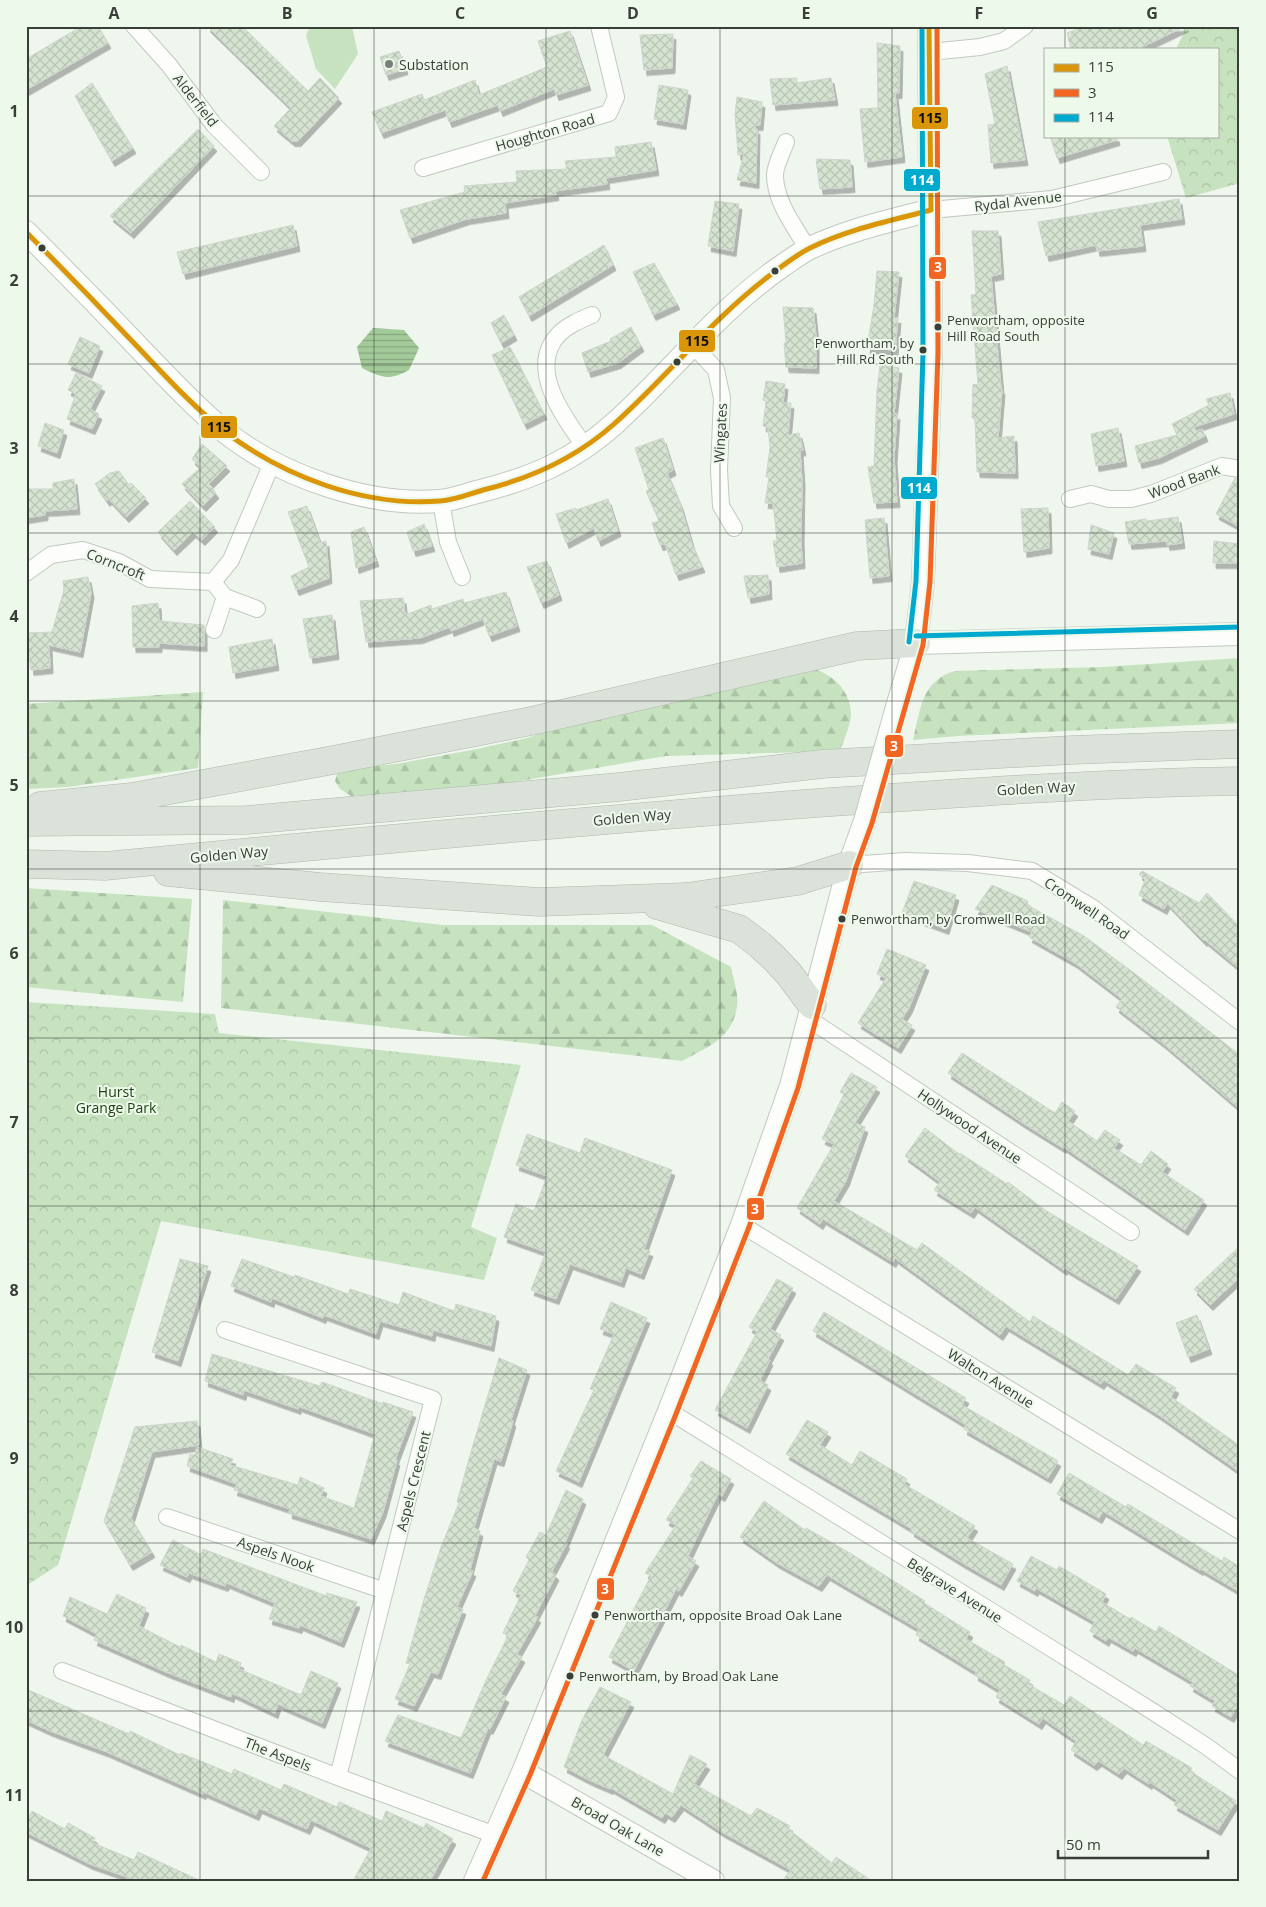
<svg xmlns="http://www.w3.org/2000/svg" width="1266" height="1907" font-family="'Open Sans',sans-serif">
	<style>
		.green { fill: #c6e2bf }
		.forest { fill: url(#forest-firs) }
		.park { fill: url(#park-crowns) }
		.water { fill: url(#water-rules) }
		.building { fill: url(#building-cross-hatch); stroke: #cfd4ce; filter: url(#shadow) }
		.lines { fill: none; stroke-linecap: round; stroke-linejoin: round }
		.street-casing { stroke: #c3c8c2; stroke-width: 18 }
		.secondary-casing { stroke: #c3c8c2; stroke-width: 24 }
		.highway-casing { stroke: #aeb8ab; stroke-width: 29 }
		.street { stroke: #fdfefc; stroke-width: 16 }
		.secondary { stroke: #fdfefc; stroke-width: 22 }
		.highway { stroke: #dbe2d9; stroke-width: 28 }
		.secondary-bridge-casing { stroke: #c3c8c2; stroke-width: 24; stroke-linecap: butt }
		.secondary-bridge { stroke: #fdfefc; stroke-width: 22 }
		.bus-1-casing { stroke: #edf9ea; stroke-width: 9 }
		.bus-2-casing { stroke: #edf9ea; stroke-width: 9 }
		.bus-3-casing { stroke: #edf9ea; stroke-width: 9 }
		.bus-1 { stroke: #da9608; stroke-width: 5 }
		.bus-2 { stroke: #f26522; stroke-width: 5 }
		.bus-3 { stroke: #00a9ce; stroke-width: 5 }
		.grid { fill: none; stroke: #393e38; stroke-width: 1; stroke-opacity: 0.55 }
		.poi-dot { fill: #797e78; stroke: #edf9ea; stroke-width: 2 }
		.bus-dot { fill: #393e38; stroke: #edf9ea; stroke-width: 2 }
		.labels { text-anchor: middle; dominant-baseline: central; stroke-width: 4; stroke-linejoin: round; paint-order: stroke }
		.bus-label { font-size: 13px; fill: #393e38; stroke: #edf9ea; text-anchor: start }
		.poi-label { font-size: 14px; fill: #393e38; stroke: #edf9ea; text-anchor: start }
		.street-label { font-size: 14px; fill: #393e38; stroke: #edf9ea }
		.park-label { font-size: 14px; fill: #1e4214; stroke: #edf9ea }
		.line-badge { stroke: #edf9ea; stroke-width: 2 }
		.badge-label { font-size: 14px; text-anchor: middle; font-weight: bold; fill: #fff }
		.pale-badge-label { font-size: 14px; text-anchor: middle; font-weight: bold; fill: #111 }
		.neatline { fill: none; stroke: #393e38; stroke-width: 2 }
		.grid-label { font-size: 16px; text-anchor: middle; font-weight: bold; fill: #393e38 }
	</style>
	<defs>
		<pattern id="forest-firs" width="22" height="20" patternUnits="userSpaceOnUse" patternTransform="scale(1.25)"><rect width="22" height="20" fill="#c6e2bf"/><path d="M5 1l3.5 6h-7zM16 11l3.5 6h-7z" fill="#abc3a5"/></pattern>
		<pattern id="park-crowns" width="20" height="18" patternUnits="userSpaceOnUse" patternTransform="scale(1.25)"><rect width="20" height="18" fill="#c6e2bf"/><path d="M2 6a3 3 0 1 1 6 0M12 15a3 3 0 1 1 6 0" fill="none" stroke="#abc3a5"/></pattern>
		<pattern id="water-rules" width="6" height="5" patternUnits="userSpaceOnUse" patternTransform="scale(1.25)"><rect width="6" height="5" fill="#a3cb99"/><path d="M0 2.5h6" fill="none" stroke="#86a67e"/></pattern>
		<pattern id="building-cross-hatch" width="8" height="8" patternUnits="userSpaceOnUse" patternTransform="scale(1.25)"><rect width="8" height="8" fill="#d5e3d1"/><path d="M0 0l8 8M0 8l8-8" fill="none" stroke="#b8c4b4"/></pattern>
		<filter id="shadow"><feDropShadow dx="3" dy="5.5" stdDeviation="0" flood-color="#0004"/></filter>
	</defs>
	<rect width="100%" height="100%" fill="#eff6ee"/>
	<path class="green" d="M318,26H352L358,54L335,89L316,69L306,35L309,29Z"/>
	<path class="forest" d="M1240,658V723L958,736L913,740C920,712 921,680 955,671L1103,667Z
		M814,669C834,675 851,692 851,714C851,724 843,742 840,751L666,756L497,785L351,796L340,789L335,781L337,774L349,769L396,764L477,749L527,738L604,713Z
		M203,692L198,768L68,787L26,789V704Z
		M26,888L192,899L183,1002L26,987Z
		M223,900L442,925H652L731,967C733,979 739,994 737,1006C733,1038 708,1047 682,1061L221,1008Z"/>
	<path class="park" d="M1183,26H1240V183L1186,198L1167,136H1217V49H1176L1184,33Z
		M26,1002L215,1014L219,1033L521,1065L471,1227L497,1238L484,1280L161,1221L58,1565L26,1586Z"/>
	<path class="water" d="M373,328L404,330L419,348L409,370C389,381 382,378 362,368L357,347Z"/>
	<path class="building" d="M82,26H98L108,43L26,90V59Z
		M207,26H242L308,91L320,78L339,98L298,141H292L274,126L291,108Z
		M1086,26H1186L1138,49H1071L1067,33Z
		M570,31L588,85L556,95L554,89L500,111L498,105L449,122L445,110L381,133L372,112L422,94L424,100L475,80L479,95L547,67L538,41Z
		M673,34L672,68L644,70L640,35Z
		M877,43L900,46L899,93H895L902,157L865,162L860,109L878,108Z
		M399,51L405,69L386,75L380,57Z
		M1007,66L1025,160L991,163L988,125L995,124L985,74Z
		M797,78V83L831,78L835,100L773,105L770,79Z
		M92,83L133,148L112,161L75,96Z
		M659,85L688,90L683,124L654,119Z
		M737,97L762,102L760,125H755V129H757L756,183L737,180L744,154L738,155L735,114Z
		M198,129L214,146L131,233L110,216Z
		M1050,136H1116L1117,140L1057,158Z
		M651,142L656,170L606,178L607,184L555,191L556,195L505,203L506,213L467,219L410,238L400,210L465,192L464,186L517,182L516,171L567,169L565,161L616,157L615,147Z
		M816,159L850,160L852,187L820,189Z
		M1179,199L1182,219L1140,225L1143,246L1097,251L1096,245L1046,256L1038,222Z
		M715,201L739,204L733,251L708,246Z
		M293,225L297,246L183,274L177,252Z
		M972,231H998L1001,274L991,276L1001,389H1002L998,438L1014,436L1015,473L977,472L975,419L972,418L973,384L978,385L971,295L976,294Z
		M604,245L613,265L529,316L519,297Z
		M654,263L677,304L653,315L633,272Z
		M877,271L899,272L894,318H898L895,350L867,348L874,305Z
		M783,307L813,308L816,337V368L786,367L784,343H786Z
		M504,315L514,335L501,343L491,323Z
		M631,327L641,346L618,363L588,372L582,353L611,341L610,339Z
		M80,337L100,346L89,373L68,364Z
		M510,347L544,414L524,424L492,355Z
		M880,365L899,368L894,414H897L894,458L897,502L874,503L868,467L874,466L877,390Z
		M76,373L102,386L90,409L99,414L92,429L67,419L76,394L68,390Z
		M766,381L785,384L783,403H791L788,435L799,433L803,450L800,451L802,481L801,538L802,563L777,567L773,541H777L773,503H765L769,477H766L770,448L768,427L763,426L766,401L763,400Z
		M1230,393L1234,414L1194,427L1196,431L1202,429L1205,436L1159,458L1139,463L1135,446L1177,435L1172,424L1209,405L1206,399Z
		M45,423L64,430L57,453L38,446Z
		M1118,428L1124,461L1096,466L1091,434Z
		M663,438L673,470L667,473L680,504L692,545L702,567L676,575L665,544L660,545L652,523L659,521L646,491L649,490L635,448Z
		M202,444L227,466L209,484L216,493L203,506L182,484L201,467L192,459Z
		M119,471L129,485L131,483L146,498L126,517L109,499L107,501L95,484L110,473Z
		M1235,478L1240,479V527L1216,514Z
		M74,479L77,509L45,511V515L26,518V489H53V483Z
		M608,499L618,531L598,541L594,528L566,543L556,514L576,508V510Z
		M190,501L215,527L202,540L193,532L174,550L158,532Z
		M307,506L320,543L326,541L329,578L296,590L291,576L309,567L288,512Z
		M1048,508L1049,548L1024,552L1021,509Z
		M1178,517L1182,543L1167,545L1166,541L1129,544L1125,522L1146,519L1147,521Z
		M884,518L889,576L870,578L865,520Z
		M424,524L432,546L413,551L407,532Z
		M1091,525L1114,533L1109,554L1088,549Z
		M364,527L376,561L356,568L351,532Z
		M1214,541L1240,544V563H1213Z
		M547,561L559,595L541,603L527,567Z
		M768,575L769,594L748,598L744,576Z
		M88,577L91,593L80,652L49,645L50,668L31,670L26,633L52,632L64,590L63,581Z
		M506,592L517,626L489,636L483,619L451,631L450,627L420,638L366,642L360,601L403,598L405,615L431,605L432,609L463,599L464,603Z
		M158,603L159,621L204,625V646L159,643V647H133L132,606Z
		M332,615L336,654L310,658L303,619Z
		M272,639L276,665L233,673L229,647Z
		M1142,871L1199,903L1207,893L1240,927V969L1205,940L1204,941L1167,903L1164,909L1139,895L1145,880L1139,874Z
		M914,881L956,895L946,929L902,913Z
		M992,885L1028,901L1027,905L1084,936L1134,973L1240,1055V1109L1165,1045L1116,1007L1122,999L1117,995L1075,963L1029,937L1032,932L975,909Z
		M887,949L926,965L909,1008L902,1019L912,1025L898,1048L858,1023L886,978L877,974Z
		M962,1053L1055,1113L1062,1102L1075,1111L1068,1121L1097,1141L1105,1130L1120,1140L1114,1148L1141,1165L1151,1151L1168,1164L1162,1172L1204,1200L1185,1230L1064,1147L1063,1148L1023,1123L948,1073Z
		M851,1073L877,1087L855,1123L865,1127L846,1181L834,1201L917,1250L922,1243L1030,1322L1033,1316L1128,1375L1136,1364L1176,1388L1171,1397L1240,1446V1472L1159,1415L1104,1380L1101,1384L1006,1326L1000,1335L895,1258L893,1262L823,1219L820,1224L797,1208L834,1144L822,1139L844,1094L840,1092Z
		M925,1128L959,1154L960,1153L1007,1184L1008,1182L1045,1210L1138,1266L1116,1299L1065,1268L1064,1270L975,1207L971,1213L934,1190L940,1182L905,1156Z
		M527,1134L580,1153L585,1138L672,1170L644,1249L650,1251L641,1274L626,1268L621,1282L570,1264L556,1299L531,1290L546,1252L504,1237L516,1204L534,1211L547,1176L516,1165Z
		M1240,1246V1277L1210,1305L1194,1289Z
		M180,1259L208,1266L178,1361L152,1352Z
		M242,1259L294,1277L295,1275L348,1294L350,1289L399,1305L403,1292L454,1311L456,1304L496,1316L491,1346L433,1330L432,1336L380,1321L376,1334L324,1315L323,1318L272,1298L271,1302L231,1286Z
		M777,1279L793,1288L770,1329L781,1335L768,1359L770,1360L760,1380L768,1385L747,1428L715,1410L757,1332L749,1327Z
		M611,1302L647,1318L579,1482L556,1471L594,1390L590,1389L614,1334L600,1329Z
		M824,1312L966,1398L962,1405L1058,1461L1048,1478L964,1429L966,1425L813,1331Z
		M1197,1315L1209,1349L1188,1357L1176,1323Z
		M212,1354L320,1386L322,1382L383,1404V1402L413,1412L395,1460H397L383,1512L371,1539L289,1513L290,1509L234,1490L237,1484L187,1466L190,1454L195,1455L197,1447L233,1459L230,1465L298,1485L300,1477L324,1488L321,1496L354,1508L375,1434L298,1406V1409L244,1390L243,1395L205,1381Z
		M499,1358L527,1370L511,1420L513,1421L501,1461L494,1459L474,1528L480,1531L470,1570L473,1571L457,1607L463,1609L438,1674L431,1672L414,1706L395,1699L410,1664L406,1663L425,1596L441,1547L459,1503L457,1502L471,1452Z
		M807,1420L828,1432L820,1445L852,1465L860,1451L907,1479L904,1484L975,1526L967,1538L1013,1564L1001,1585L961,1562L911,1531L912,1529L786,1454Z
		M197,1421L199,1445L152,1452L131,1518L152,1552L130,1565L104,1521L135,1427Z
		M701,1461L731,1479L722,1496L718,1494L688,1556L696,1561L679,1591L676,1589L634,1671L609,1657L651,1576L645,1573L676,1525L666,1520L693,1478L690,1476Z
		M1069,1473L1126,1507L1128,1504L1222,1561L1224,1557L1240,1567V1592L1201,1569L1200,1570L1103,1511L1099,1518L1057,1494Z
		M566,1490L583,1499L565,1543H567L552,1571L556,1575L535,1616L538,1617L517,1654L522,1657L501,1694L506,1697L490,1729L488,1728L470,1773L385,1741L398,1715L461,1738L487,1678L508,1636L503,1633L521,1595L513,1591L529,1560L526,1557L540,1532L546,1535Z
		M764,1501L805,1530L806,1528L850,1553L925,1601L924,1603L970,1632L966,1639L1005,1662L1004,1665L1030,1680L1028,1684L1064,1705L1070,1696L1143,1745L1146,1741L1192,1768L1190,1771L1236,1801L1218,1830L1174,1805L1177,1800L1150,1782L1149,1784L1124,1768L1119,1774L1099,1761L1094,1765L1071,1750L1076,1741L1043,1718L1039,1724L996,1697L1000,1690L975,1675L976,1672L916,1635L919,1629L827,1575L819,1586L777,1563L740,1537Z
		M173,1540L201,1555L203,1549L326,1596L327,1593L357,1602L341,1642L300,1625L299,1628L269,1619L275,1603L227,1583L225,1586L189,1573L187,1577L160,1565Z
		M1031,1556L1057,1570L1059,1566L1106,1594L1102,1602L1130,1619L1131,1617L1156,1632L1159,1626L1240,1676V1702L1231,1717L1212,1706L1215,1701L1190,1686L1193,1682L1135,1648L1133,1651L1108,1637L1106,1641L1090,1631L1095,1622L1036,1588L1035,1591L1017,1581Z
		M117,1594L146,1608L139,1626L180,1647L181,1645L216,1662L219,1654L241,1663L239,1669L301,1695L311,1671L338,1683L322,1723L278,1704L275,1713L232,1693L231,1697L166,1672L94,1640L97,1634L63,1616L70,1597L107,1614Z
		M600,1687L631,1702L603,1755L673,1794L690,1755L707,1764L694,1784L751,1816L757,1808L790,1826L788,1829L832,1863L836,1857L872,1881H782L791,1870L722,1832L681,1805L672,1817L665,1813L662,1818L611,1788L610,1789L589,1780L564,1767L582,1720Z
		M26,1689L129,1734L130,1731L180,1755L181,1753L232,1774L234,1769L281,1790L284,1784L337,1807L339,1802L382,1821L386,1811L424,1828L426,1823L453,1839L430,1881H353L371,1848L311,1820L307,1829L259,1808L256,1815L204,1792L203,1794L107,1752L50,1731L26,1720Z
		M32,1811L65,1829L68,1823L95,1838L93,1843L134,1860L138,1852L201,1881H126L127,1877L90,1864L26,1832V1822Z"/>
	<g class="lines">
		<defs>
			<path id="street" d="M134,26L169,65L214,125L261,172
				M930,52L980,47L1004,41L1025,26
				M786,142C783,151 775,165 775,175C775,202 795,227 808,249
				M423,168L609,113L616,97L599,26
				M931,210L1052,199L1163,172
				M692,344L716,370L722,398L719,470L721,506L734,528
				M586,448C565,419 526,368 559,334C568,325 580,320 592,315
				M1070,499L1091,494L1109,499H1131L1151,494L1222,466L1240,469
				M441,501L448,542L462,577
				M26,573L51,555L83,550L119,562L150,579L213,582L231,560L272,463
				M213,582L225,597L214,630
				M225,597L257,609
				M849,865L905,861L968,863L1032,871L1093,908L1240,1022
				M809,1019L1131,1232
				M742,1225L1240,1531
				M225,1330L433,1399L338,1777
				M669,1411L1152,1711L1206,1746L1240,1771
				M167,1517L385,1591
				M62,1671L338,1777L495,1835"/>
			<path id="secondary" d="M26,232C66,272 106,313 145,354C171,381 196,408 224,431C280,476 368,507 440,501C452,500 465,495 477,492C530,479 573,461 614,424C671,373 718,310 782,266C791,260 800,253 810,248C848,230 890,221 931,210
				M916,643L1240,634
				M897,707L916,643L923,582L931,353L929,26
				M523,1772L713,1881
				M475,1881L523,1772L669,1411L742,1225L791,1086L849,865L865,821"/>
			<path id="highway" d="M40,806L132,797L328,761L536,720L857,646L916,643
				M26,822L247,820L619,787L822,764L1072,750L1240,744
				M26,864L105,866C342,843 579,821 817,803C958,793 1099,783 1240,781
				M168,872L320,887L539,902L686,897L798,881L849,865
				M657,905L739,929L760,945L774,958L789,974L812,1005"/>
		</defs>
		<use href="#street" class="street-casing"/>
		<use href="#secondary" class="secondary-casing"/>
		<use href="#highway" class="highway-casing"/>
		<use href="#street" class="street"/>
		<use href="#secondary" class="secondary"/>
		<use href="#highway" class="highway"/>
		<defs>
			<path id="secondary-bridge" d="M865,821L897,707"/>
		</defs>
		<use href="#secondary-bridge" class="secondary-bridge-casing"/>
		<use href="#secondary-bridge" class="secondary-bridge"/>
		<defs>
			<path id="bus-1" d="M929,26L931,210
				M26,232C61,267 96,303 130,339C160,370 190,404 224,431C284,477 364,507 440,501C455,500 469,494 483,490C532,478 576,458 614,424C668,376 712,319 769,276C782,266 796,255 810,248C848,229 890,221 931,210"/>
			<path id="bus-2" d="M483,1881L530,1775L676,1414L749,1227L798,1088L856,867L872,823L923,645L930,582L938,353L937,26"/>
			<path id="bus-3" d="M916,636L1240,627
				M909,642L916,581L923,353L922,26"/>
		</defs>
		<use href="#bus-1" class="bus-1-casing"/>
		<use href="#bus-2" class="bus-2-casing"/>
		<use href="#bus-3" class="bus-3-casing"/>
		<use href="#bus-1" class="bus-1"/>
		<use href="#bus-2" class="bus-2"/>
		<use href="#bus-3" class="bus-3"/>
	</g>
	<path class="grid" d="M200,26V1881M374,26V1881M546,26V1881M720,26V1881M892,26V1881M1065,26V49M1065,136V1881M26,196H1240M26,364H1240M26,533H1240M26,701H1240M26,869H1240M26,1038H1240M26,1206H1240M26,1374H1240M26,1543H1240M26,1711H1240"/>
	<circle class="poi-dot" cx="389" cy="64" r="5"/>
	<g class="bus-dot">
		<circle cx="42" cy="248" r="4.5"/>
		<circle cx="775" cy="271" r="4.5"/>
		<circle cx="938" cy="327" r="4.5"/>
		<circle cx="923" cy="350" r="4.5"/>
		<circle cx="677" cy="362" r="4.5"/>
		<circle cx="842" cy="919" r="4.5"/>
		<circle cx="595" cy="1615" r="4.5"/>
		<circle cx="570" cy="1676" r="4.5"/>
	</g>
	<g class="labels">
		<g class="bus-label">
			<text x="947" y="320">Penwortham, opposite<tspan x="947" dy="16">Hill Road South</tspan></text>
			<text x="914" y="343" text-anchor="end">Penwortham, by<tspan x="914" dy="16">Hill Rd South</tspan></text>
			<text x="851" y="919">Penwortham, by Cromwell Road</text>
			<text x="604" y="1615">Penwortham, opposite Broad Oak Lane</text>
			<text x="579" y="1676">Penwortham, by Broad Oak Lane</text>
		</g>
		<g class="poi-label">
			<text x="399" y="64">Substation</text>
		</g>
		<g class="street-label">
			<text transform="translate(196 100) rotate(52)">Alderfield</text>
			<text transform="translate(545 132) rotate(-16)">Houghton Road</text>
			<text transform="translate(1018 201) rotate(-7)">Rydal Avenue</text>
			<text transform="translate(720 433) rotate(-87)">Wingates</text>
			<text transform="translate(1184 481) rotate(-20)">Wood Bank</text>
			<text transform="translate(116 564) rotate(22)">Corncroft</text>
			<text transform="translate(1036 788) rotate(-3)">Golden Way</text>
			<text transform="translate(632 817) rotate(-5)">Golden Way</text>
			<text transform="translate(229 854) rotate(-5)">Golden Way</text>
			<text transform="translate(1087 908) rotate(34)">Cromwell Road</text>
			<text transform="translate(970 1126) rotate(34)">Hollywood Avenue</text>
			<text transform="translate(991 1378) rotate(32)">Walton Avenue</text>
			<text transform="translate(413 1481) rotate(-76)">Aspels Crescent</text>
			<text transform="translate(276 1554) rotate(19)">Aspels Nook</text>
			<text transform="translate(955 1590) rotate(32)">Belgrave Avenue</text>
			<text transform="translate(278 1754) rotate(21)">The Aspels</text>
			<text transform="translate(618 1826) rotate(30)">Broad Oak Lane</text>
		</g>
		<g class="park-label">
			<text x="116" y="1091">Hurst<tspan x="116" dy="16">Grange Park</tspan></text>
		</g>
	</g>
	<g class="line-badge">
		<rect x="911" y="106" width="38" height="24" rx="5" fill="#da9608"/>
		<rect x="903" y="168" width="38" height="24" rx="5" fill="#00a9ce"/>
		<rect x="928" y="256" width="19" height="24" rx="5" fill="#f26522"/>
		<rect x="678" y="329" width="38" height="24" rx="5" fill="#da9608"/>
		<rect x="200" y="415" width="38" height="24" rx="5" fill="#da9608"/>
		<rect x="900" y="476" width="38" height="24" rx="5" fill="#00a9ce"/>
		<rect x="884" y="734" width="20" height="24" rx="5" fill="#f26522"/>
		<rect x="746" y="1197" width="19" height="24" rx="5" fill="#f26522"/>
		<rect x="596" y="1577" width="19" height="24" rx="5" fill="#f26522"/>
	</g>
	<g class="badge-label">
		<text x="922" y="185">114</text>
		<text x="938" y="272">3</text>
		<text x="919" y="493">114</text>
		<text x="894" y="751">3</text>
		<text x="755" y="1214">3</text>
		<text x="605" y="1594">3</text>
	</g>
	<g class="pale-badge-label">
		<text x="930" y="123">115</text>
		<text x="697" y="346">115</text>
		<text x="219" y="432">115</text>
	</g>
	<rect width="1266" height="1907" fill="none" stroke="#edf9ea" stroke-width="55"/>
	<rect x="1044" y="48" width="175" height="90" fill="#edf9ea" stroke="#a5aea3"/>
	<rect x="1054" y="64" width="25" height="8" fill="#da9608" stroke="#a5aea3"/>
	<text x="1088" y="72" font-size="15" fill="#393e38">115</text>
	<rect x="1054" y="89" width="25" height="8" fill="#f26522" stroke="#a5aea3"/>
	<text x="1088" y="98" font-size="15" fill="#393e38">3</text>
	<rect x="1054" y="114" width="25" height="8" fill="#00a9ce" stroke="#a5aea3"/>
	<text x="1088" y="122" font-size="15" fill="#393e38">114</text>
	<path d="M1058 1850v8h150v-8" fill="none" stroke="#393e38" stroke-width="2.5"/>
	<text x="1066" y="1850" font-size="15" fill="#393e38" stroke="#edf9ea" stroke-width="4" paint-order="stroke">50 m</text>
	<rect x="28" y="28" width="1210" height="1852" class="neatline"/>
	<g class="grid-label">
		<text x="114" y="19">A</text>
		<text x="287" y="19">B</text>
		<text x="460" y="19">C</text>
		<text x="633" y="19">D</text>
		<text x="806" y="19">E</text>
		<text x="979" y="19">F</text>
		<text x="1152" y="19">G</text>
		<text x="14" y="117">1</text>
		<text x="14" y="286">2</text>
		<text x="14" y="454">3</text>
		<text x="14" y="622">4</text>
		<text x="14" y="791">5</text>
		<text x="14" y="959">6</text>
		<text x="14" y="1128">7</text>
		<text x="14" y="1296">8</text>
		<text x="14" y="1464">9</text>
		<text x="14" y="1633">10</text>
		<text x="14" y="1801">11</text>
	</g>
</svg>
